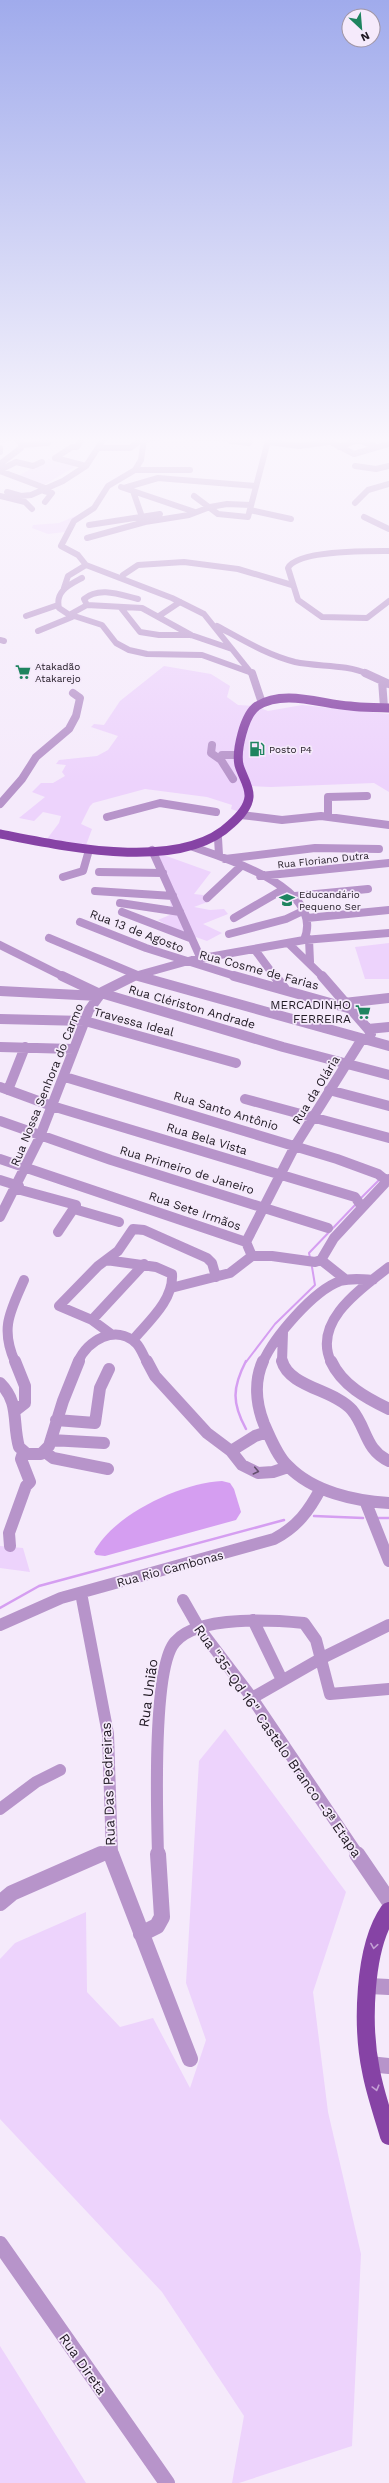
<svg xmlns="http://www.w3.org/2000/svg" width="389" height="2483" font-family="'Work Sans',sans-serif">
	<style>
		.green { fill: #edd3fc }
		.water { fill: #d59ef1 }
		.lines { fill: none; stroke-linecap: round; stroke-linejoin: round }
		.stream-far1 { stroke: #d59ef1; stroke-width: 2 }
		.stream { stroke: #d59ef1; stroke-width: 2.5 }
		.minor-far4 { stroke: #b794ca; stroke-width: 6 }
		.minor-far3 { stroke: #b794ca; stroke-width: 8 }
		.minor-far2 { stroke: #b794ca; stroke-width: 10 }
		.minor-far1 { stroke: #b794ca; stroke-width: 12 }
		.minor { stroke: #b794ca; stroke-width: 16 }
		.major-far1 { stroke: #8643a5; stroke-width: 9 }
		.major { stroke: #8643a5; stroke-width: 18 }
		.oneway { stroke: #64506e }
		.oneway2 { stroke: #c39fd4 }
		.labels { text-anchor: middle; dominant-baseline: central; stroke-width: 3.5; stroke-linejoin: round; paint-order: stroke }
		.far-poi-label { font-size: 10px; fill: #201923; stroke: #f5eafb; text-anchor: start }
		.far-street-label { font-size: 10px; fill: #201923; stroke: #f5eafb }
		.street-label { font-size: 12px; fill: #201923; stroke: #f5eafb }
		.poi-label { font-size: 12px; fill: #201923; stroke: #f5eafb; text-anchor: end }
		.near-street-label { font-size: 14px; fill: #201923; stroke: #f5eafb }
	</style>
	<rect width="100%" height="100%" fill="#f5eafb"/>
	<path class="green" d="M49,459L76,466L44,485L16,477Z
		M80,514L65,532L48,534L32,528L33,525L59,523Z
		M164,666L211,674L230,686L227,697L238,705L256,706L268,711L302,705L389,714V792L374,783L271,787L250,786L240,812L231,809L232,805L207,797L145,789L93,803L90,806L81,824L92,829L85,848L47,839L59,823L61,816L43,812L34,821L19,818L45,797L32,792L41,783H53L65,776L62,772L66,765L56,764L59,760L97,756L108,750L118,736L91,727L94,724L104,725L120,701Z
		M158,853L211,872L194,894L203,895L210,901L194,907L210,910L224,909L228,914L203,924L222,933L207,941L176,930L158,920L172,914L166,875Z
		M389,943V979H365L355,947Z
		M0,1546L23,1548L30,1572L0,1568Z
		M225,1729L346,1892L313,1992L328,2112L361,2254L352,2446L239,2483H232L244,2416L162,2292L0,2119V1959L15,1943L86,1912L87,1992L120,2027L153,2018L190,2088L206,2040L186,1983L199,1761Z
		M0,2346L86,2483H0Z"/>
	<path class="water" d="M222,1481L230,1483L234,1489L241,1512L236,1520L105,1556L96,1555L94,1552C114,1514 181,1483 222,1481Z"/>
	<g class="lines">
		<path class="stream-far1" d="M360,1199L380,1179
			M310,1258L309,1253L356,1204
			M246,1362L275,1324L315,1285L312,1267"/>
		<path class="stream" d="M246,1429C232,1403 232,1388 246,1361
			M314,1516L363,1518
			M378,1518H389
			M0,1608L39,1586L284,1520"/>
		<path class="minor-far4" d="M175,437L228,439L241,437
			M327,437V440L354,454L389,444
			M0,440L14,437
			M231,441L249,443L253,437
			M268,442L299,446L329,442
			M22,445L48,443
			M339,447L358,440L377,447
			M0,448V452
			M98,448H130L141,440L165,437
			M55,458L72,447H77L83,437
			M55,458L86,466
			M0,464L21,448V443L13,437
			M355,466L376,469L389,466
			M0,470L16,462L33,466L42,462
			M135,470H190
			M0,471L45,488
			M121,487L195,512
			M124,488L158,478L256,486
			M7,492L21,496L31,495L63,481L86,466L105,437
			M134,494L141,514
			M0,496L25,502L32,509
			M194,496L218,514L248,517L269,437
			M45,502L52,493L44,491L48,488
			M355,503L368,490L389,484
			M250,510L291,519
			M364,517L389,529
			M89,525L160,514
			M87,538L145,522L189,515L210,507L227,504L251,505
			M389,551C370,551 297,550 288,568L298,600L322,617L367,618L389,601
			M86,565L172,598L204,614L252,674
			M86,565L78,555L61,546L74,521L94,508L108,486L135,470L141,460L144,439
			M123,575L138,565L184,562L238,569L292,585
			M82,578C69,585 55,591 59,608L68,614L102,625L116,643L129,650L147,654L202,655L252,673
			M64,588L68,576L86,565
			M138,599C121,595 99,586 84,599L87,605L142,608L191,635
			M121,608L140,632L159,635H191L232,649
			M69,615L87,605
			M26,616L58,605
			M159,616L180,602
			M217,626C243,640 267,655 295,662C319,667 345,664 368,674
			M38,631L72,617
			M0,640L4,641"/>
		<path class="minor-far3" d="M252,673L262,703
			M365,673L389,684
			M382,681L384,707
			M212,745L211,753L221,760L233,779
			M222,755H238
			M0,804L22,779L36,757L69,729L76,716L80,698L73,693
			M241,815L282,820L321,816L389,825
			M328,816V797L367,796
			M107,817L160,803L216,812
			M218,838L219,855
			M152,850L201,959
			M225,859L315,848L379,849
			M99,872L163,873
			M260,876L389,863
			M63,877L83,871L89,850
			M95,891L173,896
			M295,896L368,889
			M207,898L240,867
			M120,903L180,912
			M122,912L190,938
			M234,918L284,889
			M307,918L389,910
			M80,922L146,948L238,977
			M229,934L286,919L305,910
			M49,938L142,977
			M309,939L310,962
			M304,940L389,933
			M288,943L323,977
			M0,945L64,977
			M255,950L275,977
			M131,977L192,960L304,940C326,889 228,859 193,847"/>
		<path class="minor-far2" d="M62,976L100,994
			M138,976L389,1046
			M234,976L348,1008
			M275,976L285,989
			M322,976L368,1029
			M0,991L98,996
			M101,993L283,1047L389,1075
			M344,1003L389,998
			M0,1019L85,1021L236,1063
			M371,1034L368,1029L389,1027
			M0,1047L73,1049
			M65,1077L337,1159L378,1174L387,1181
			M0,1087L52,1106L355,1197L362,1207
			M8,1090L25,1047
			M329,1090L389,1106
			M245,1099L389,1138
			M0,1121L111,1160L328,1228
			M0,1159L246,1242L252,1256
			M0,1180L19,1186
			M17,1189L76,1205L58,1232
			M74,1209L119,1222
			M0,1217L39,1139L89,1010L102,992L134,976
			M246,1242L295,1146L362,1039
			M106,1260L156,1267L172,1274C174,1300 148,1322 133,1340
			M321,1260L334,1238L389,1179
			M321,1260L345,1279
			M171,1288L230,1273L252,1256H272L315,1262L321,1260
			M92,1320L144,1264
			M111,1334L92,1320L59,1306L98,1266L118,1251L133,1229L144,1230L207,1258L212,1263L216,1277
			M15,1362C0,1328 10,1312 24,1280
			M78,1362C87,1340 116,1324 136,1343C141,1348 144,1357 147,1362
			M263,1362C274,1337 313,1291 340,1281C351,1278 362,1279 373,1280
			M282,1362L283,1332
			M331,1362C312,1321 362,1288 389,1267"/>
		<path class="minor-far1" d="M15,1361L25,1386V1403L16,1410
			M147,1361L155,1376L207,1433L231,1451L242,1465L258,1473L273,1472L288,1467
			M263,1361C254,1381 256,1404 264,1424C270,1437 277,1456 288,1466C313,1492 355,1501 389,1503
			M282,1361C289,1387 335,1390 352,1410C367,1428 365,1450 389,1461
			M331,1361C342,1385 366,1398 389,1409
			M0,1383C20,1403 12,1422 19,1447L27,1454H41L49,1446L63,1401L79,1361
			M56,1420L95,1423L100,1388L109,1369
			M51,1440L104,1443
			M231,1451L255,1436L267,1432
			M45,1452L53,1458L108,1469
			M366,1503L389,1561
			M10,1546L9,1533L26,1486L30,1482L21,1459L23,1453
			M81,1593L108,1734L112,1855
			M183,1600L199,1628L252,1698L358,1855
			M253,1620L282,1680
			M0,1625L61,1598L274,1539C297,1527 309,1511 321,1488
			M252,1698L322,1658L389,1625
			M0,1809L36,1782L60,1770
			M99,1855L110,1850
			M158,1855C157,1816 152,1668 175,1642C198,1615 272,1620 304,1623L316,1640L330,1694L389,1689"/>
		<path class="minor" d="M111,1854L190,2059
			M357,1854L389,1901
			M0,1903L12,1893L101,1854
			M141,1934L157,1926L162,1917L158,1854
			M369,1986L389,1987
			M369,2064L389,2066
			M0,2244L167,2483"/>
		<path class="major-far1" d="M0,834C62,846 181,873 231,824C239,817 248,808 249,797C250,786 242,776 239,765C236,751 244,715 257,706C284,689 321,704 350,706C363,708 376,707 389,708"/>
		<path class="major" d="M389,1911C363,1948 362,2028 371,2071C375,2093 383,2115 389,2136"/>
	</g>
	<defs><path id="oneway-chevron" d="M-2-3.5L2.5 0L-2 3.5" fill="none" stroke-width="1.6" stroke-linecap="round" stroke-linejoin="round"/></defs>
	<use class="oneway" href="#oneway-chevron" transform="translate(256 1471) rotate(12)"/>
	<g class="oneway2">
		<use href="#oneway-chevron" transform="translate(374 1946) rotate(99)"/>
		<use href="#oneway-chevron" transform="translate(376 2088) rotate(75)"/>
	</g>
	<linearGradient id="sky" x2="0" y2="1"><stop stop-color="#a0abec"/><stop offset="0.56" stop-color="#faf6fd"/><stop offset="1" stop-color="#faf6fd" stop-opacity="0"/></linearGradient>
	<rect width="389" height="785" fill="url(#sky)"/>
	<defs>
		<symbol id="supermarket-bare" viewBox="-9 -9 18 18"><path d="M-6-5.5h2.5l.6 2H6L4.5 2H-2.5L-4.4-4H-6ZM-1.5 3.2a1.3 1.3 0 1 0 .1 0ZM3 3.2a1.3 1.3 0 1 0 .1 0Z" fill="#1e845f" stroke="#f5eafb" stroke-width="2.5" paint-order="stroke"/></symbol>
		<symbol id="fuel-bare" viewBox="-9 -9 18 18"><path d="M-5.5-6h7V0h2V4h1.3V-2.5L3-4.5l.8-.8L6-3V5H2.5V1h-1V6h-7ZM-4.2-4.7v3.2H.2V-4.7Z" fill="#1e845f" stroke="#f5eafb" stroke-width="2.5" paint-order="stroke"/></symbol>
		<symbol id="school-bare" viewBox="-9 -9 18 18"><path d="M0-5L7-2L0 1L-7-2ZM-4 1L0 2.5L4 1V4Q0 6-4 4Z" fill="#1e845f" stroke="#f5eafb" stroke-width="2.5" paint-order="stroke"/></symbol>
	</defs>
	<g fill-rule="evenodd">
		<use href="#supermarket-bare" x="12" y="661" width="22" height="22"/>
		<use href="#fuel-bare" x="246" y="738" width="22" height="22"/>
		<use href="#school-bare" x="276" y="889" width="22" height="22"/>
		<use href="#supermarket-bare" x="352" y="1001" width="22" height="22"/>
	</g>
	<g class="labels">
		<g class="far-poi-label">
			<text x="35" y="666">Atakadão<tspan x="35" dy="12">Atakarejo</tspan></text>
			<text x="269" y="749">Posto P4</text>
			<text x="299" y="894">Educandário<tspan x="299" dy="12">Pequeno Ser</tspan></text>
		</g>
		<g class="far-street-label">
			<text transform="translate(323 860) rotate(-6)">Rua Floriano Dutra</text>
		</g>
		<g class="street-label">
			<text transform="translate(137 931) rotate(21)">Rua 13 de Agosto</text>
			<text transform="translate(259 970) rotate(15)">Rua Cosme de Farias</text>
			<text transform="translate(192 1007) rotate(16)">Rua Clériston Andrade</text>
			<text transform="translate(134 1022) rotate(15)">Travessa Ideal</text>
			<text transform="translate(47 1085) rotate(-68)">Rua Nossa Senhora do Carmo</text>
			<text transform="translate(316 1090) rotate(-58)">Rua da Olária</text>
			<text transform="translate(226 1111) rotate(17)">Rua Santo Antônio</text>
			<text transform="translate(207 1139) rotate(17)">Rua Bela Vista</text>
			<text transform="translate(187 1170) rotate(17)">Rua Primeiro de Janeiro</text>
			<text transform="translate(195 1211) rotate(19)">Rua Sete Irmãos</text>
			<text transform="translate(170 1569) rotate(-15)">Rua Rio Cambonas</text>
		</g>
		<g class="poi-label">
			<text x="351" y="1005">MERCADINHO<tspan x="351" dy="14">FERREIRA</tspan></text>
		</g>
		<g class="near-street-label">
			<text transform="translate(148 1693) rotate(-82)">Rua União</text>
			<text transform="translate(278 1741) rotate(55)">Rua "35-Qd 16" Castelo Branco -3ª Etapa</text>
			<text transform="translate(108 1784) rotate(-92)">Rua Das Pedreiras</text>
			<text transform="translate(83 2364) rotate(55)">Rua Direta</text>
		</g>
	</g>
	<g transform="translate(361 28) rotate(154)"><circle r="19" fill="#f5eafb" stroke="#a096a5"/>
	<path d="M0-3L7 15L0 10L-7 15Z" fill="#1e845f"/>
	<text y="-6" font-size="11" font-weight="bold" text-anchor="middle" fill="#201923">N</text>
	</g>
</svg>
